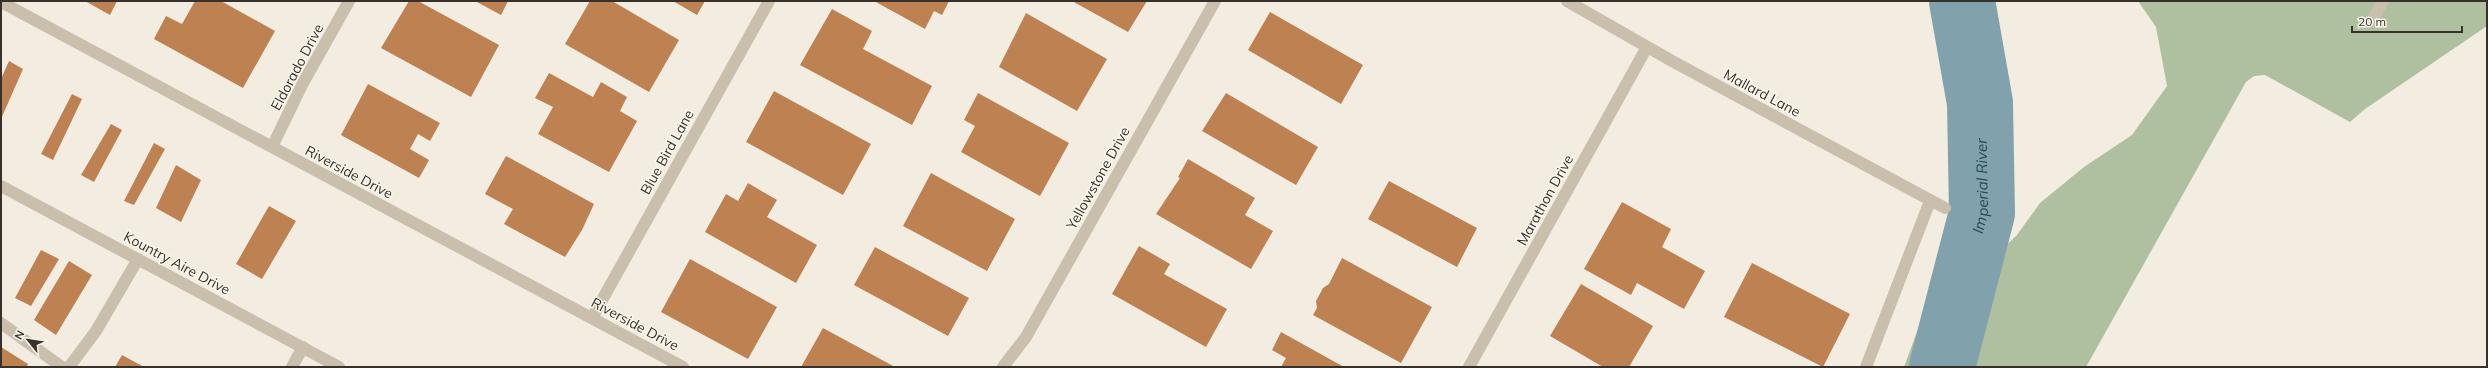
<svg xmlns="http://www.w3.org/2000/svg" width="2488" height="368" font-family="Mulish,sans-serif">
	<style>
		.green { fill: #afc0a1 }
		.lines { fill: none; stroke-linecap: round; stroke-linejoin: round }
		.river { stroke: #81a2ad; stroke-width: 66 }
		.building { fill: #be8152 }
		.lane { stroke: #c9bfac; stroke-width: 12 }
		.street { stroke: #c9bfac; stroke-width: 12 }
		.labels { text-anchor: middle; dominant-baseline: central; stroke-width: 3; stroke-linejoin: round; paint-order: stroke }
		.street-label { font-size: 14px; fill: #38312b; stroke: #f9f6ec }
		.water-label { font-size: 15px; font-style: italic; fill: #234957; stroke: #f9f6ec }
	</style>
	<rect width="100%" height="100%" fill="#f2ede0"/>
	<path class="green" d="M2138,1H2487V26L2365,109L2350,122L2265,75L2254,76L2246,82L2086,367H1904L1918,329L2017,235L2040,203L2084,167L2132,135L2167,86L2156,27Z"/>
	<g class="lines">
		<path class="river" id="s1" d="M1942,367L1982,213L1980,103L1962,1"/>
	</g>
	<path class="building" d="M85,1H117L110,15Z
		M195,1H221L275,31L243,88L154,39L166,16L182,24Z
		M409,1H418L499,45L471,97L381,48Z
		M475,1H508L501,15Z
		M590,1H612L679,40L649,92L565,44Z
		M673,1H705L697,15Z
		M874,1H949L942,15L934,11L925,29Z
		M1072,1H1147L1128,32Z
		M832,9L872,31L863,49L932,86L912,125L800,65Z
		M1270,12L1363,65L1341,104L1248,50Z
		M1026,13L1107,59L1077,111L999,67Z
		M9,61L23,69L1,119V79Z
		M549,73L593,97L601,82L627,97L620,111L637,121L609,172L538,134L553,107L535,98Z
		M368,84L440,123L430,141L418,134L410,149L429,160L419,178L341,135Z
		M774,91L871,144L843,195L746,142Z
		M978,93L1069,143L1040,196L961,152L975,126L964,120Z
		M1226,93L1318,147L1296,185L1202,131Z
		M72,94L82,99L53,160L41,154Z
		M111,124L122,130L94,182L81,175Z
		M154,143L165,149L134,205L124,201Z
		M506,156L594,204L582,230L565,257L504,224L513,209L485,194Z
		M1188,159L1255,198L1245,215L1273,231L1251,269L1156,214L1180,178L1178,177Z
		M176,165L201,180L181,222L156,208Z
		M931,173L1015,219L987,271L903,226Z
		M1389,181L1477,228L1457,267L1368,219Z
		M748,183L777,200L767,217L817,245L796,283L705,232L726,194L738,201Z
		M1622,202L1671,229L1662,247L1705,271L1684,309L1637,283L1631,295L1584,269Z
		M269,206L296,221L262,279L236,264Z
		M1139,246L1170,264L1164,274L1227,309L1206,347L1112,294Z
		M875,247L969,298L948,336L854,285Z
		M41,250L59,259L31,306L15,298Z
		M1342,258L1432,307L1401,363L1313,315L1317,308L1316,301L1323,288L1329,284Z
		M690,259L777,307L748,359L661,312Z
		M69,261L92,275L56,335L34,320Z
		M1752,263L1850,314L1823,367L1724,317Z
		M1581,284L1653,326L1629,367H1603L1550,336Z
		M823,328L895,367H801Z
		M1281,332L1344,367H1281L1286,358L1272,350Z
		M1,347L28,364L27,367H1Z
		M122,355L144,367H115Z"/>
	<g class="lines">
		<path class="lane" d="M1866,367L1930,201"/>
		<path class="street" d="M1567,1L1672,61L1945,208
			M1,2L683,367
			M2372,21L2383,1
			M272,147L303,83L349,1
			M1,186L339,367
			M592,318L769,1
			M1,323L62,367
			M69,367L96,331L138,259
			M292,367L303,347
			M1003,367L1026,337L1215,1
			M1469,367L1647,47"/>
	</g>
	<g class="labels">
		<g class="street-label">
			<text transform="translate(297 67) rotate(-62)">Eldorado Drive</text>
			<text transform="translate(1762 93) rotate(28)">Mallard Lane</text>
			<text transform="translate(667 152) rotate(-61)">Blue Bird Lane</text>
			<text transform="translate(349 172) rotate(28)">Riverside Drive</text>
			<text transform="translate(1098 178) rotate(-61)">Yellowstone Drive</text>
			<text transform="translate(1545 200) rotate(-61)">Marathon Drive</text>
			<text transform="translate(177 263) rotate(28)">Kountry Aire Drive</text>
			<text transform="translate(635 324) rotate(28)">Riverside Drive</text>
		</g>
		<g class="water-label">
			<text stroke="none"><textPath href="#s1" startOffset="186">Imperial River</textPath></text>
		</g>
	</g>
	<rect width="2488" height="368" fill="none" stroke="#38312b" stroke-width="4"/>
	<g transform="translate(28 340) rotate(300)" stroke="#f9f6ec" stroke-width="3" paint-order="stroke">
	<path d="M0-3L7 15L0 10L-7 15Z" fill="#38312b"/>
	<text y="-6" font-size="11" font-weight="bold" text-anchor="middle" fill="#38312b">N</text>
	</g>
	<path d="M2352 26v6h110v-6" fill="none" stroke="#38312b" stroke-width="2"/>
	<text x="2358" y="26" font-size="12" fill="#38312b" stroke="#f9f6ec" stroke-width="3" paint-order="stroke">20 m</text>
</svg>
